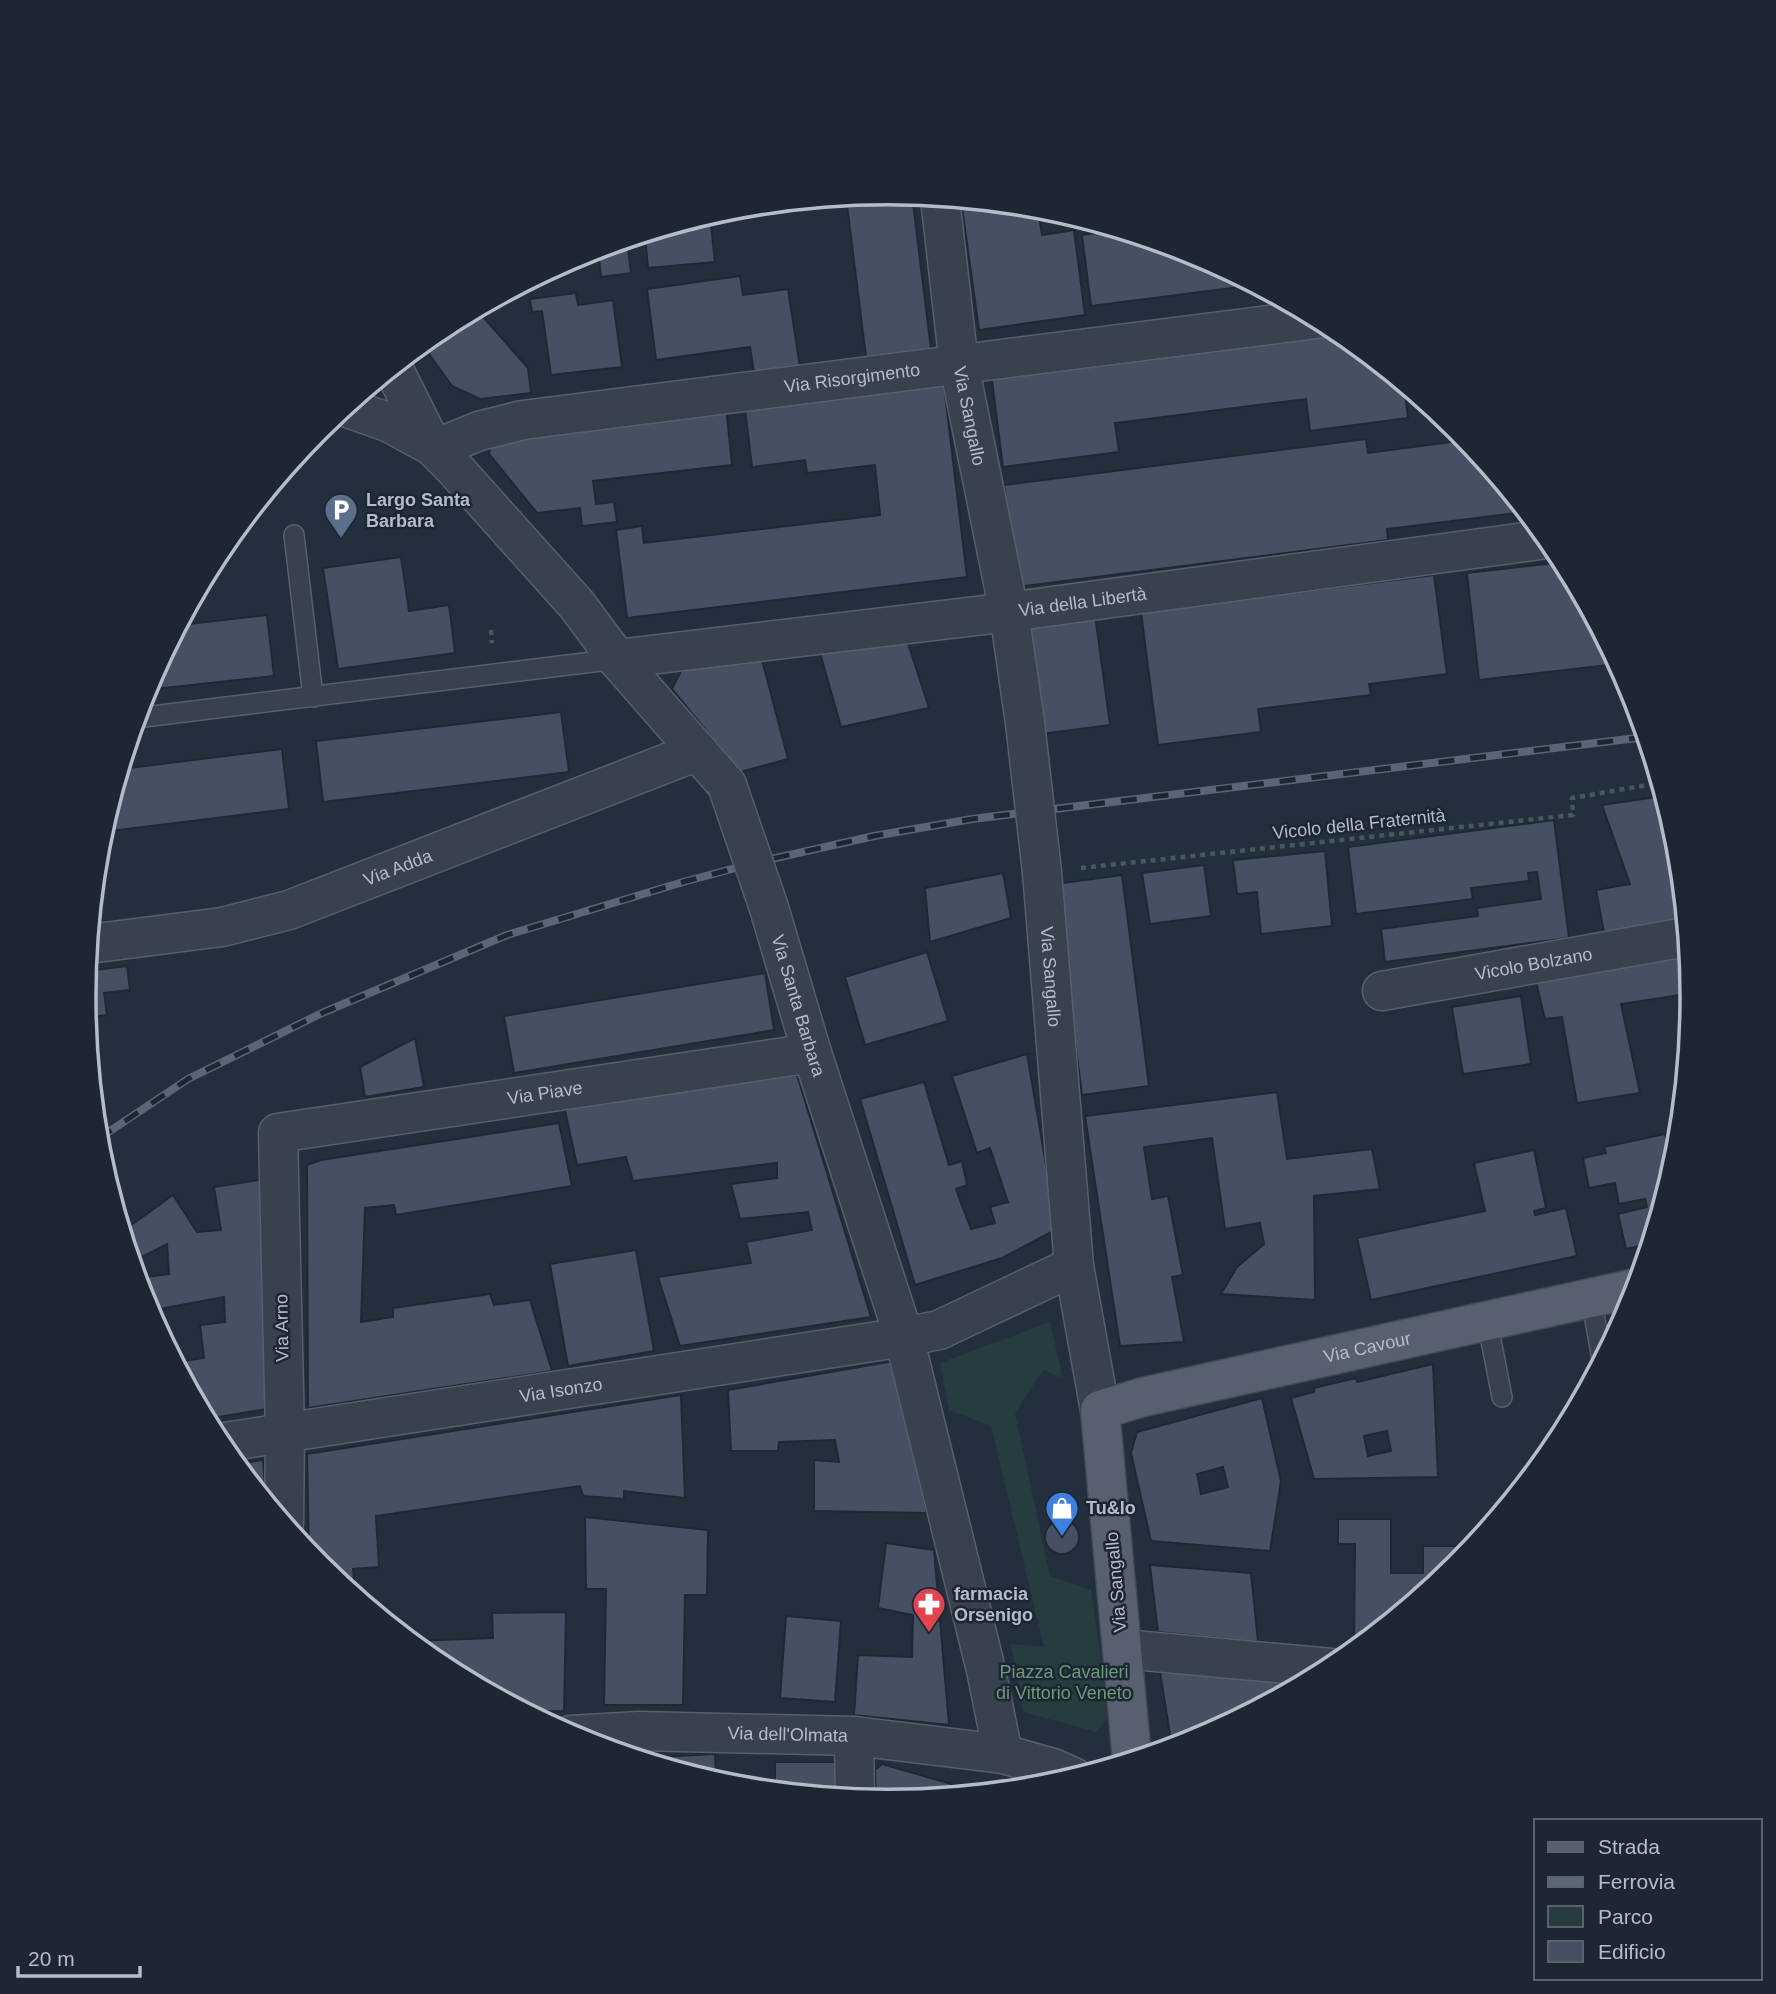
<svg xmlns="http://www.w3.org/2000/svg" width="1776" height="1994" font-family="Arial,sans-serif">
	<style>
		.green { fill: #263c3f }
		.building { fill: #455162; stroke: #1f2835; stroke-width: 2; fill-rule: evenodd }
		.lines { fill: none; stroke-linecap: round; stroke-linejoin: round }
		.service-casing { stroke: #565f6c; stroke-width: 22 }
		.minor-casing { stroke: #565f6c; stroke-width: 41 }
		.tertiary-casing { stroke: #565f6c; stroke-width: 41 }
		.primary-casing { stroke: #414a57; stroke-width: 41 }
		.path { stroke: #44595c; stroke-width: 4.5; stroke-dasharray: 5 5; stroke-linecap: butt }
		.service { stroke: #38414e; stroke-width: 19 }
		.minor { stroke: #38414e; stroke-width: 38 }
		.tertiary { stroke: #38414e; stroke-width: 38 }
		.primary { stroke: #56606e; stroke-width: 38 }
		.rail-casing { stroke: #5a6575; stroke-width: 8 }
		.rail { stroke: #1d2633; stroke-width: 5; stroke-dasharray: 16; stroke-linecap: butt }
		.minor-bridge-casing { stroke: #565f6c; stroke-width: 41; stroke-linecap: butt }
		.tertiary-bridge-casing { stroke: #565f6c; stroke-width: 41; stroke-linecap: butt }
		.minor-bridge { stroke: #38414e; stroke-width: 38 }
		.tertiary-bridge { stroke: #38414e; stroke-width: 38 }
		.labels { text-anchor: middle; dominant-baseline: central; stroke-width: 5; stroke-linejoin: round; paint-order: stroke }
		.street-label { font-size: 18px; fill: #b4bcc9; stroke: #1d2633 }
		.poi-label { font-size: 18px; font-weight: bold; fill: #b4bcc9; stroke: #1d2633; text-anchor: start }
		.park-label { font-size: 18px; fill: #6b9a76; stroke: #1d2633 }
		.rim { fill: none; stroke: #b4bcc9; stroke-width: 3.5 }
	</style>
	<rect width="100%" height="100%" fill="#242f3e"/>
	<path class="green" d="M1050,1322L1063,1378L1043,1370L1015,1413L1050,1576L1091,1590L1109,1717L1096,1732L1023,1712L1011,1644L1044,1647L991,1426L949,1410L940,1363Z"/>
	<path class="building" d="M888,193L912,195L931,349L866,357L846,197Z
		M961,200L1038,208L1042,235L1074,230L1085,315L979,330Z
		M710,215L715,262L648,268L645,235Z
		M1117,230L1196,254L1239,277L1240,287L1091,306L1082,235Z
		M627,240L631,273L601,277L599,259L563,264L581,254Z
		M740,276L743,295L788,289L800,367L754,373L750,347L656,360L647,289Z
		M576,293L578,305L613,300L622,367L551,375L542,311L532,312L530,299Z
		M477,310L528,368L531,393L480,399L452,386L422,344L442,328Z
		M1334,328L1411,391L1405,392L1408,418L1310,431L1306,399L1115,423L1119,452L1003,467L991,373Z
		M943,378L967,577L627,618L616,530L642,526L644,543L880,515L875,465L807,473L805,460L752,467L744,401Z
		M726,406L732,465L593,481L596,504L614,502L617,522L582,526L580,508L537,513L489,454L492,433Z
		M1366,439L1368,453L1466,440L1525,512L1387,529L1388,540L1017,587L1004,485Z
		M401,557L409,611L449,605L455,653L338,669L323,568Z
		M1563,562L1617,664L1479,680L1467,573Z
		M1434,575L1447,674L1369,684L1371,695L1258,709L1261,732L1158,745L1141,612Z
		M267,615L274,676L145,690L180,625Z
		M1095,615L1110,725L1041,734L1026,624Z
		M906,637L929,708L841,727L819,649Z
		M761,656L788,759L740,772L672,689L684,665Z
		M561,712L569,772L323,802L316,741Z
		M282,749L289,809L102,832L121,769Z
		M1663,796L1677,841L1685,922L1604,933L1596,890L1630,884L1602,805Z
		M1554,820L1569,938L1385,962L1381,929L1478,916L1477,908L1541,899L1537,872L1528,873L1529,881L1471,888L1473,899L1356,914L1348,847Z
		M1325,851L1332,926L1261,934L1257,892L1237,894L1233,860Z
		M1204,865L1211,916L1150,924L1142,873Z
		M1003,873L1011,918L930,942L925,888Z
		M1122,875L1149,1086L1082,1095L1055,884Z
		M927,952L948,1021L865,1045L845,977Z
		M1688,952L1691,1007L1686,994L1621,1004L1640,1093L1577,1103L1562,1017L1545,1019L1535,978Z
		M127,966L130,990L104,993L107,1015L86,1018L84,997L87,971Z
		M765,973L774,1030L514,1073L504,1016Z
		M1521,996L1531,1064L1463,1074L1452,1007Z
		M415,1038L424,1087L365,1097L360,1067Z
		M1027,1054L1057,1229L1002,1258L915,1285L860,1099L924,1082L949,1165L962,1161L967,1185L956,1189L971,1229L995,1223L990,1207L1008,1202L990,1148L977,1153L952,1076Z
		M797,1075L871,1317L680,1346L658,1277L751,1263L746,1242L812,1230L808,1212L740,1219L731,1184L777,1178V1163L633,1181L626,1157L577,1165L564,1106Z
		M1277,1092L1287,1159L1372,1149L1380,1189L1314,1196L1315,1300L1221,1294L1237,1267L1264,1244L1260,1223L1225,1229L1212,1138L1144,1147L1152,1199L1168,1196L1183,1275L1172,1277L1184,1342L1120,1346L1085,1116Z
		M559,1123L572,1186L396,1215L394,1205L365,1208L361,1322L393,1317V1308L490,1294L494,1305L530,1300L552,1371L308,1408L307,1165L321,1160Z
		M1665,1134L1666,1138L1678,1136L1676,1154L1649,1244L1626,1249L1618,1214L1647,1207L1645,1199L1619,1204L1615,1183L1589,1188L1583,1158L1606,1153L1604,1147Z
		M1534,1150L1546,1208L1534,1211L1535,1215L1566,1208L1577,1256L1371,1300L1357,1238L1485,1211L1474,1163Z
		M266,1179L273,1408L206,1419L176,1362L204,1358L200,1325L225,1322L224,1297L149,1311L137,1278L169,1274L167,1244L136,1260L129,1250L123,1231L173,1195L197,1232L221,1230L214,1187Z
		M636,1250L654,1351L568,1366L550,1264Z
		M894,1361L927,1513L814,1511V1460L839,1462L835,1440L779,1442L778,1451H731L728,1390Z
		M1433,1364L1438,1477L1314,1479L1291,1398L1314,1392V1388L1356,1378L1357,1382ZM1387,1431L1391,1451L1368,1456L1364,1436Z
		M681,1395L685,1498L624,1491V1499L583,1496L580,1486L376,1516L379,1567L353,1569L355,1595L319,1565L309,1553L307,1454Z
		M1262,1398L1281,1481L1270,1551L1151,1541L1131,1453L1137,1432ZM1223,1467L1228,1487L1201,1494L1197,1474Z
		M263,1460L266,1500L236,1464Z
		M585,1517L708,1530L707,1595H685L683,1705H604L606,1589H586Z
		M1338,1519H1391V1573H1423V1546H1460V1562L1456,1566L1358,1647L1354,1646L1355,1544H1338Z
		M1045 1537a17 17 0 1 1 34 0a17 17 0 1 1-34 0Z
		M886,1543L934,1550L949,1725L854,1715L858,1655L912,1657L913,1615L878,1608Z
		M1150,1565L1251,1573L1258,1642L1158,1632Z
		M566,1612L564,1711L527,1712L441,1665L412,1641L493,1638L492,1613Z
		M786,1616L841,1621L835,1702L780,1698Z
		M1160,1672L1309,1679L1195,1740L1172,1747Z
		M715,1754L716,1781L640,1758Z
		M775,1762H839L840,1796L775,1790Z
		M882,1764L979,1792L888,1801L876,1800L875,1770Z"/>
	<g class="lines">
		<defs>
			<path id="service" d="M294,535L313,697
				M136,718L617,659
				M1591,1297L1602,1359
				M1487,1320L1502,1397"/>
			<g id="minor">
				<path id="s1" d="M940,198L959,365L1009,612L1025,723"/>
				<path id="s2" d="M393,368L432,446L447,444L479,431L523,420L1316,319"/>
				<path id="s3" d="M617,659L1009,612L1547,539"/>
				<path id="s4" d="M1042,872L1074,1266"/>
				<path id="s5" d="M89,944L222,927L289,910L698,751"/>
				<path id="s6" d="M1382,991L1686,937"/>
				<path id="s7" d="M219,1443L904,1337"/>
				<path id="s8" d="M284,1523L285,1432L278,1133L812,1053"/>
				<path d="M1123,1649L1331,1668"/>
				<path id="s9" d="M571,1735L639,1731L854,1736L1003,1754"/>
				<path d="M854,1736L855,1798"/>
			</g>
			<g id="tertiary">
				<path d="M345,407L390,423L432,446L455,469L577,605L617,659L727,785"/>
				<path id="s10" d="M769,908L812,1053L904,1337L986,1670L1003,1754L1053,1768L1073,1777"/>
				<path d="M904,1337L939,1330L1074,1266L1100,1410"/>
			</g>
			<g id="primary">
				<path id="s11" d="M1132,1759L1100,1410L1143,1397L1636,1288"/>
			</g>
		</defs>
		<use href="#service" class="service-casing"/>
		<use href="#minor" class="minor-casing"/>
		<use href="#tertiary" class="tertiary-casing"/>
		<use href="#primary" class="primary-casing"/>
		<path class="path" d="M491,630L492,643
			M1081,868L1573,815L1572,798L1659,783"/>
		<use href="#service" class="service"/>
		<use href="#minor" class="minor"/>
		<use href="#tertiary" class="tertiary"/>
		<use href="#primary" class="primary"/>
		<defs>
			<path id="rail" d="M98,1139L188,1079L322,1013L507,935L683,882L762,861L874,836L972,819L1645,737"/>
		</defs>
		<use href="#rail" class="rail-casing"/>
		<use href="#rail" class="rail"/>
		<defs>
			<path id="minor-bridge" d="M1025,723L1042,872"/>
			<path id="tertiary-bridge" d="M727,785L769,908"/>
		</defs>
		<use href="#minor-bridge" class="minor-bridge-casing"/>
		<use href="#tertiary-bridge" class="tertiary-bridge-casing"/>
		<use href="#minor-bridge" class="minor-bridge"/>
		<use href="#tertiary-bridge" class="tertiary-bridge"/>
	</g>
	<defs>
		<symbol id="parking-pin" viewBox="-11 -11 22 30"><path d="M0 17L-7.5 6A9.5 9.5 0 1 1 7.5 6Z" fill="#5c6f8a" stroke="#1d2633"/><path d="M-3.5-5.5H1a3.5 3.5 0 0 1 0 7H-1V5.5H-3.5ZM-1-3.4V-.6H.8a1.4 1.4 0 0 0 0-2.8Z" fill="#fff"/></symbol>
		<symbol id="shop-pin" viewBox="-11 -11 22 30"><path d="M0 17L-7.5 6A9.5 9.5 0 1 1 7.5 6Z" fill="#3f7fe0" stroke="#1d2633"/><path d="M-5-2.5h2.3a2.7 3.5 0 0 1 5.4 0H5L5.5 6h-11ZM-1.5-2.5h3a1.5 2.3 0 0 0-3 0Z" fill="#fff"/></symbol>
		<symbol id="pharmacy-pin" viewBox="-11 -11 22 30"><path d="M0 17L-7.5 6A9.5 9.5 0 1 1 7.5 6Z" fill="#e0444e" stroke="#1d2633"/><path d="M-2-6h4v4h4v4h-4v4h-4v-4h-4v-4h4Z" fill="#fff"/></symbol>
	</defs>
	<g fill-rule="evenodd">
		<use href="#parking-pin" x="322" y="491" width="38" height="52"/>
		<use href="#shop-pin" x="1043" y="1489" width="38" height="52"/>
		<use href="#pharmacy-pin" x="910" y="1585" width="38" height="52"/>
	</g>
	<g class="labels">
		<g class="street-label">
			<text stroke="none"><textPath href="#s2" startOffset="514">Via Risorgimento</textPath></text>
			<text stroke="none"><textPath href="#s1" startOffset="220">Via Sangallo</textPath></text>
			<text stroke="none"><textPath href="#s3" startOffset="469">Via della Libertà</textPath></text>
			<text transform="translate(1359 824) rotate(-6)">Vicolo della Fraternità</text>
			<text stroke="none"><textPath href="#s5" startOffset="320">Via Adda</textPath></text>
			<text stroke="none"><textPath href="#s6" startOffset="154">Vicolo Bolzano</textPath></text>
			<text stroke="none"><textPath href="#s4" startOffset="105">Via Sangallo</textPath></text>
			<text stroke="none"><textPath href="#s10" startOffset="102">Via Santa Barbara</textPath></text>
			<text stroke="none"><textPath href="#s8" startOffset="660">Via Piave</textPath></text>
			<text transform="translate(282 1328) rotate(-91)">Via Arno</text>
			<text stroke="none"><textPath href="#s11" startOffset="625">Via Cavour</textPath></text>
			<text stroke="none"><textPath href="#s7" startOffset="346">Via Isonzo</textPath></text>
			<text transform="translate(1116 1582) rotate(-95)">Via Sangallo</text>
			<text stroke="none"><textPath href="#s9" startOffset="217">Via dell'Olmata</textPath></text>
		</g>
		<g class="poi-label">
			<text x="366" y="500">Largo Santa<tspan x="366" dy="21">Barbara</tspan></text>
			<text x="1086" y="1508">Tu&amp;Io</text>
			<text x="954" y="1594">farmacia<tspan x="954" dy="21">Orsenigo</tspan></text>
		</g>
		<g class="park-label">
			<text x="1064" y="1672">Piazza Cavalieri<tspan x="1064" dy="21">di Vittorio Veneto</tspan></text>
		</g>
	</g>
	<path d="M0 0H1776V1994H0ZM96 997a792 792 0 1 1 1584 0a792 792 0 1 1-1584 0Z" fill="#1d2633" fill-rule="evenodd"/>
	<path class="rim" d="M96 997a792 792 0 1 1 1584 0a792 792 0 1 1-1584 0Z"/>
	<rect x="1534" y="1819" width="228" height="161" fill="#1d2633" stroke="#59626f" stroke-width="2"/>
	<rect x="1548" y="1842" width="35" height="10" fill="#56606e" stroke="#59626f" stroke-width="2"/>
	<text x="1598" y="1854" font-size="21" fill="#b4bcc9">Strada</text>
	<rect x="1548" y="1877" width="35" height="10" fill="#5a6575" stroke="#59626f" stroke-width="2"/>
	<text x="1598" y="1889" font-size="21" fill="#b4bcc9">Ferrovia</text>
	<rect x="1548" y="1906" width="35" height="21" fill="#263c3f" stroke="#59626f" stroke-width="2"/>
	<text x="1598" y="1924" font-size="21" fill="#b4bcc9">Parco</text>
	<rect x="1548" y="1941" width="35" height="21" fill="#455162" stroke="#59626f" stroke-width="2"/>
	<text x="1598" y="1959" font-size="21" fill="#b4bcc9">Edificio</text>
	<path d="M18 1966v10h122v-10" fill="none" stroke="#b4bcc9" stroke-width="3.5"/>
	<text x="28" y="1966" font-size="21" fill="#b4bcc9" stroke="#1d2633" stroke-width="5" paint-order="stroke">20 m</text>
</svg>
